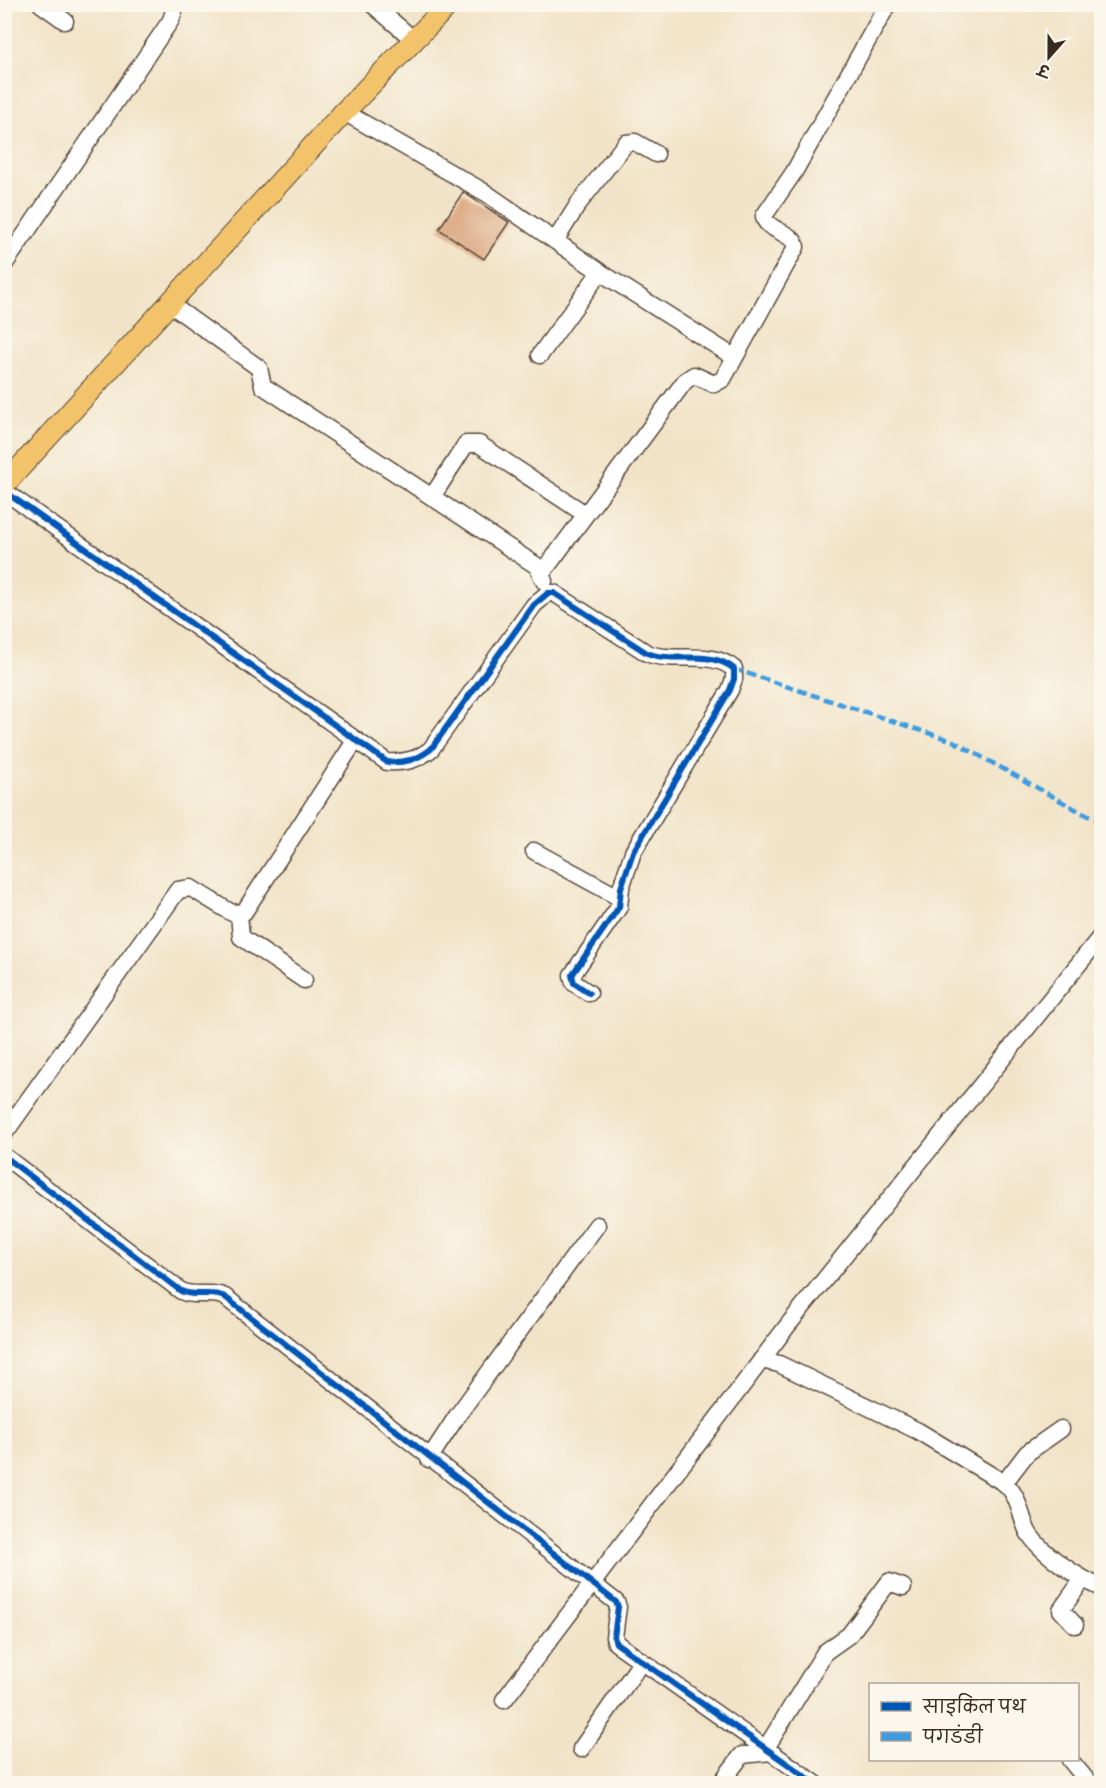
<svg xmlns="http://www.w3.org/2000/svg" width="1106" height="1788" font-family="Itim,'Playpen Sans Deva',sans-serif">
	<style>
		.building { fill: #dead88 }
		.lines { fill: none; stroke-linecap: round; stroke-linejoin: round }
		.minor-casing { stroke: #564637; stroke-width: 19 }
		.major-casing { stroke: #564637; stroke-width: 23 }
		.minor { stroke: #fff; stroke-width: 16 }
		.major { stroke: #f2c36a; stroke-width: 21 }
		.quiet { stroke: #3f9ce0; stroke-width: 4.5; stroke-dasharray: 9 4.5; stroke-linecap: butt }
		.cycleway-casing { stroke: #fbf7ec; stroke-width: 10 }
		.cycleway { stroke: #0057b8; stroke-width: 6 }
	</style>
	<rect width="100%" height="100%" fill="#fbf7ec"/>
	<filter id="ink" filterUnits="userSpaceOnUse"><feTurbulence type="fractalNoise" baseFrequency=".0167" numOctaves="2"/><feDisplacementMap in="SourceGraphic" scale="12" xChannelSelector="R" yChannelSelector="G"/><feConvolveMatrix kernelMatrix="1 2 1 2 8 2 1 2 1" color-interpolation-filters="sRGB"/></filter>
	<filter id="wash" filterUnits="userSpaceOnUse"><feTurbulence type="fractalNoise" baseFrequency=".008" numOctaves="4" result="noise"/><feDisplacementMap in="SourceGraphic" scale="24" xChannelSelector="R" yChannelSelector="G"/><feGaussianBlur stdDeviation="1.35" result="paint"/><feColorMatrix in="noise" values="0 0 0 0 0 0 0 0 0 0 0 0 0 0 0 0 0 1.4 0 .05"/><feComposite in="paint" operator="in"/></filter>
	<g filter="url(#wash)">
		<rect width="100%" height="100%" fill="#f1e3c7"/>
		<g id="blocks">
			<path class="building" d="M463,192L509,222L484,259L439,229Z"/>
		</g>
	</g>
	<g filter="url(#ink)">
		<use href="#blocks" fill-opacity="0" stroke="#564637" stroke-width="1.5"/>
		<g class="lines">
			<defs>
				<path id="minor" d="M41,4L65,21
					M372,4L414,40
					M344,112L486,193L600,272L734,357
					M555,241L579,203L626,143L635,142L656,154
					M4,265L171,20L176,4
					M170,304L259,368L263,386L537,566L544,581
					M540,355L600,272
					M4,491L387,762C405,763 417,760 431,749L534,605L548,593H554L647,653C674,664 711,649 734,669V679L730,690L633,852L621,888L619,907L572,975L574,983L589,993
					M432,497L466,444H479L585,514
					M543,572L685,381L694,375L714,384L723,379L796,247C794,231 766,232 764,216L794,172L888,4
					M534,851L620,898
					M239,914L241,937L304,980
					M4,1134L178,890L191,888L232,913L244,912L355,741
					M4,1156L181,1291C195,1298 211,1290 225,1297L616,1602L618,1607L614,1637L616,1643L816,1784
					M761,1360L779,1364L918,1431L1004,1483C1019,1494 1020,1516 1028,1532C1041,1554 1079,1578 1102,1588
					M429,1459L457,1416L597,1225
					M1004,1483L1027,1453L1061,1429
					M1075,1625L1061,1610L1083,1579
					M504,1700L788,1325L1102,935
					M766,1748L825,1652L849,1635L889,1582L903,1587
					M581,1749L642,1661
					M1070,1760L1090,1784
					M720,1784L742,1755L771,1752"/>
				<path id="major" d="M4,485L344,112L449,4"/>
			</defs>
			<use href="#minor" class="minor-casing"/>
			<use href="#major" class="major-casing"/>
			<use href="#minor" class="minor"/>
			<use href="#major" class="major"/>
			<path class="quiet" d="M734,669L953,741L1088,816L1102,820"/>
			<defs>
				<path id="cycleway" d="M4,491L387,762C405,763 417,760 431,749L534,605L548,593H554L647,653C674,664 711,649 734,669V679L730,690L633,852L621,888L619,907L572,975L574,983L589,993
					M4,1156L181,1291C195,1298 211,1290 225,1297L616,1602L618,1607L614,1637L616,1643L816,1784"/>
			</defs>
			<use href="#cycleway" class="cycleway-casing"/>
			<use href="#cycleway" class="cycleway"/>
		</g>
	</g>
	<rect width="1106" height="1788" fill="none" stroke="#fbf7ec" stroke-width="24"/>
	<rect x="869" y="1683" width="210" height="78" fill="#fbf7ec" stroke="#aea59a" stroke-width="1.5"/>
	<rect x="881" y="1702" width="30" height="9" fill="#0057b8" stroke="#aea59a" stroke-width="1.5"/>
	<text x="923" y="1713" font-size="18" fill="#3b2a1e">साइकिल पथ</text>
	<rect x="881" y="1732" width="30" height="9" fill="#3f9ce0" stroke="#aea59a" stroke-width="1.5"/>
	<text x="923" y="1743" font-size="18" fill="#3b2a1e">पगडंडी</text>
	<g transform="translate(1049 57) rotate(201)" stroke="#fbf7ec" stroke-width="4.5" paint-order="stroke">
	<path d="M0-4.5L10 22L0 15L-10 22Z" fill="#3b2a1e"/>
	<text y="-9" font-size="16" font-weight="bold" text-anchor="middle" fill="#3b2a1e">उ</text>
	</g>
</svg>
